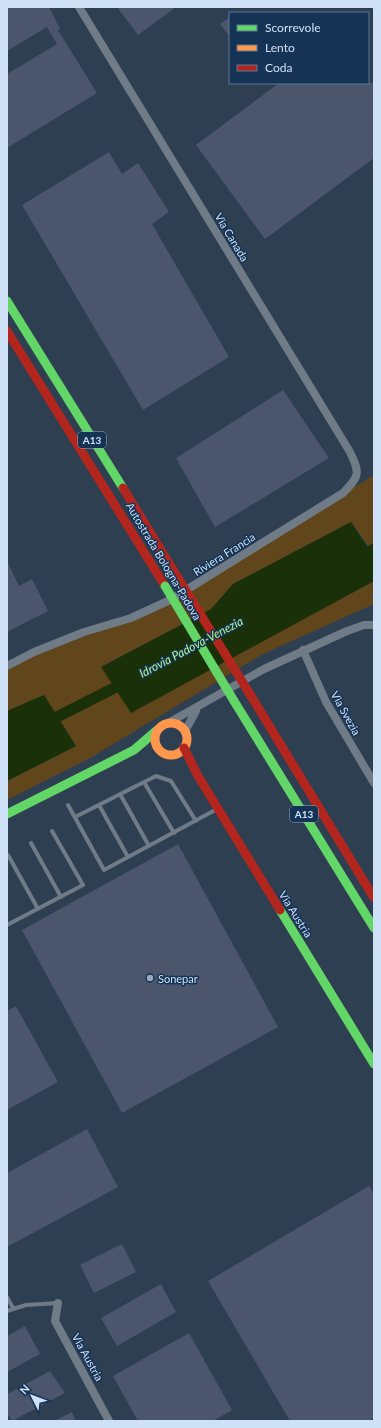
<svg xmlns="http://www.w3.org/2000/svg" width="381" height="1428" font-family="Lato,sans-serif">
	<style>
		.green { fill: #61461c }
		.water { fill: #1a3009 }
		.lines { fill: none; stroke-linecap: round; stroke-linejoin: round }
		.canal { stroke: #1a3009; stroke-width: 11 }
		.building { fill: #4b556c }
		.lane { stroke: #707b88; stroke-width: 4 }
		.street { stroke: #707b88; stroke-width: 8 }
		.fast { stroke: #63d668; stroke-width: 9 }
		.slow { stroke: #ff974d; stroke-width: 9 }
		.jam { stroke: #b3261e; stroke-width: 9 }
		.fast-bridge { stroke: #63d668; stroke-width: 9 }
		.jam-bridge { stroke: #b3261e; stroke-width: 9 }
		.poi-dot { fill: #97a8bd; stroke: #143355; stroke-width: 1.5 }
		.labels { text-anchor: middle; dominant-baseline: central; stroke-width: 3; stroke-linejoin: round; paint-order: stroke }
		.shield { fill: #143355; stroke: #97adc6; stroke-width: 1 }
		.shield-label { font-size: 10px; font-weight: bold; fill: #cfe1f7 }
		.street-label { font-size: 11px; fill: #cfe1f7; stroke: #143355 }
		.poi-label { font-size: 11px; fill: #cfe1f7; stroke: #143355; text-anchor: start }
		.water-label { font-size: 12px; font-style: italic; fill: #b4f386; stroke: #143355 }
	</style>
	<rect width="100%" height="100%" fill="#2e3f52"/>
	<path class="green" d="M374,475V554L351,522L233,584L212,609L101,667L262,641L374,581V604L263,654L90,758L7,800V781L76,746L44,695L7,711V666L131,618L210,576Z"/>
	<path class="water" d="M351,522L374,557V581L131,713L101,667L211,609L233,584Z
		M44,695L76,746L7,781V711Z"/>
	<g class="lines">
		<path class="canal" d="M358,558L374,549
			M45,723L128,681"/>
	</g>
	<path class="building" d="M7,7H49L60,29L58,30L97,93L7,148V74L57,44L47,27L7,51Z
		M117,7H176L138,35Z
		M230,17V37L220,24Z
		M279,83H374V158L265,239L196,145Z
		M109,152L122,174L138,163L169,212L152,224L229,357L143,410L22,205Z
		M283,390L329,458L215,527L176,458Z
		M7,561L19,586L32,579L48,611L7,632Z
		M178,844L278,1027L122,1113L22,930Z
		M16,1006L58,1082L7,1110V1011Z
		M87,1129L118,1187L7,1247V1173Z
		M369,1186L374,1194V1418L368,1421H290L208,1281Z
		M122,1244L136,1272L94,1293L80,1265Z
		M161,1284L176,1312L117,1346L101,1318Z
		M25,1326L40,1354L7,1372V1336Z
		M189,1333L232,1410L213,1421H138L113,1376Z
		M50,1371L65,1393L12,1421L7,1413V1394Z
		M72,1412L76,1421H54Z"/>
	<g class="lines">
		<path class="lane" d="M144,782L174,833
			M120,794L149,846
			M68,805L104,870L217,809
			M99,805L128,857
			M75,817L156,776L171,781L196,821
			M31,843L61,897
			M8,855L38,909
			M7,925L83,885L52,831
			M7,1297L13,1308
			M7,1311L26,1305L58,1303"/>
		<path class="street" d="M303,650L326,702L374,783
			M7,666L34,652L84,632L131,618L170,600L343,493C360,476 360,473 350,452L79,7
			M170,722L264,669L347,631L364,625H374
			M185,731L196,711
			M58,1303L55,1321L109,1421"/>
		<path class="fast" d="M7,301L123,488
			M234,701L374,928
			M7,814L134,750L156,731
			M280,910L374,1064"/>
		<path class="slow" d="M155 739a16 16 0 1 1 32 0a16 16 0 1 1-32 0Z"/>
		<path class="jam" d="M7,331L165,586
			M123,488L178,578
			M248,691L374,898
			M184,748L198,776L280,910"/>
		<path class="fast-bridge" d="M165,586L234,701"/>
		<path class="jam-bridge" d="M178,578L248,691"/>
	</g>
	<circle class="poi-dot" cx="150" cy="978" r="4"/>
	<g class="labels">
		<g class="shield">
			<rect x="78" y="432" width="28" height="16" rx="3"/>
			<rect x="290" y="806" width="28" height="16" rx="3"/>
		</g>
		<g class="shield-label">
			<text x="92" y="440">A13</text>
			<text x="304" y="814">A13</text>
		</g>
		<g class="street-label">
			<text transform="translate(232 237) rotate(59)">Via Canada</text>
			<text transform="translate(224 554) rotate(-32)">Riviera Francia</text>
			<text transform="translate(164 561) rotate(59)">Autostrada Bologna-Padova</text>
			<text transform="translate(346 713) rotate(61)">Via Svezia</text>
			<text transform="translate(296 914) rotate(58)">Via Austria</text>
			<text transform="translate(88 1357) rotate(61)">Via Austria</text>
		</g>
		<g class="poi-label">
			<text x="158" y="978">Sonepar</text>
		</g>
		<g class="water-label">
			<text transform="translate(191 647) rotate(-28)">Idrovia Padova-Venezia</text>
		</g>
	</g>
	<rect width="381" height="1428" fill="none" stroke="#cfe1f7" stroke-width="16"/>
	<rect x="229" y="12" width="140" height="72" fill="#143355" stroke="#5f7996"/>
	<rect x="237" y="25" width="20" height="6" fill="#63d668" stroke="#5f7996"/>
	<text x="265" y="32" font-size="12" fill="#cfe1f7">Scorrevole</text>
	<rect x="237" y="45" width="20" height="6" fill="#ff974d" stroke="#5f7996"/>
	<text x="265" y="52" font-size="12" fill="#cfe1f7">Lento</text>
	<rect x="237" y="65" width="20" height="6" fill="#b3261e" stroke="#5f7996"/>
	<text x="265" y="72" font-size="12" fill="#cfe1f7">Coda</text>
	<g transform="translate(32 1396) rotate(312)" stroke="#143355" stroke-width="3" paint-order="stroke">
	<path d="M0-3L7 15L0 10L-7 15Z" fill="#cfe1f7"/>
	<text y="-6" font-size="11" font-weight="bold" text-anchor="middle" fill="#cfe1f7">N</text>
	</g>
</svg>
